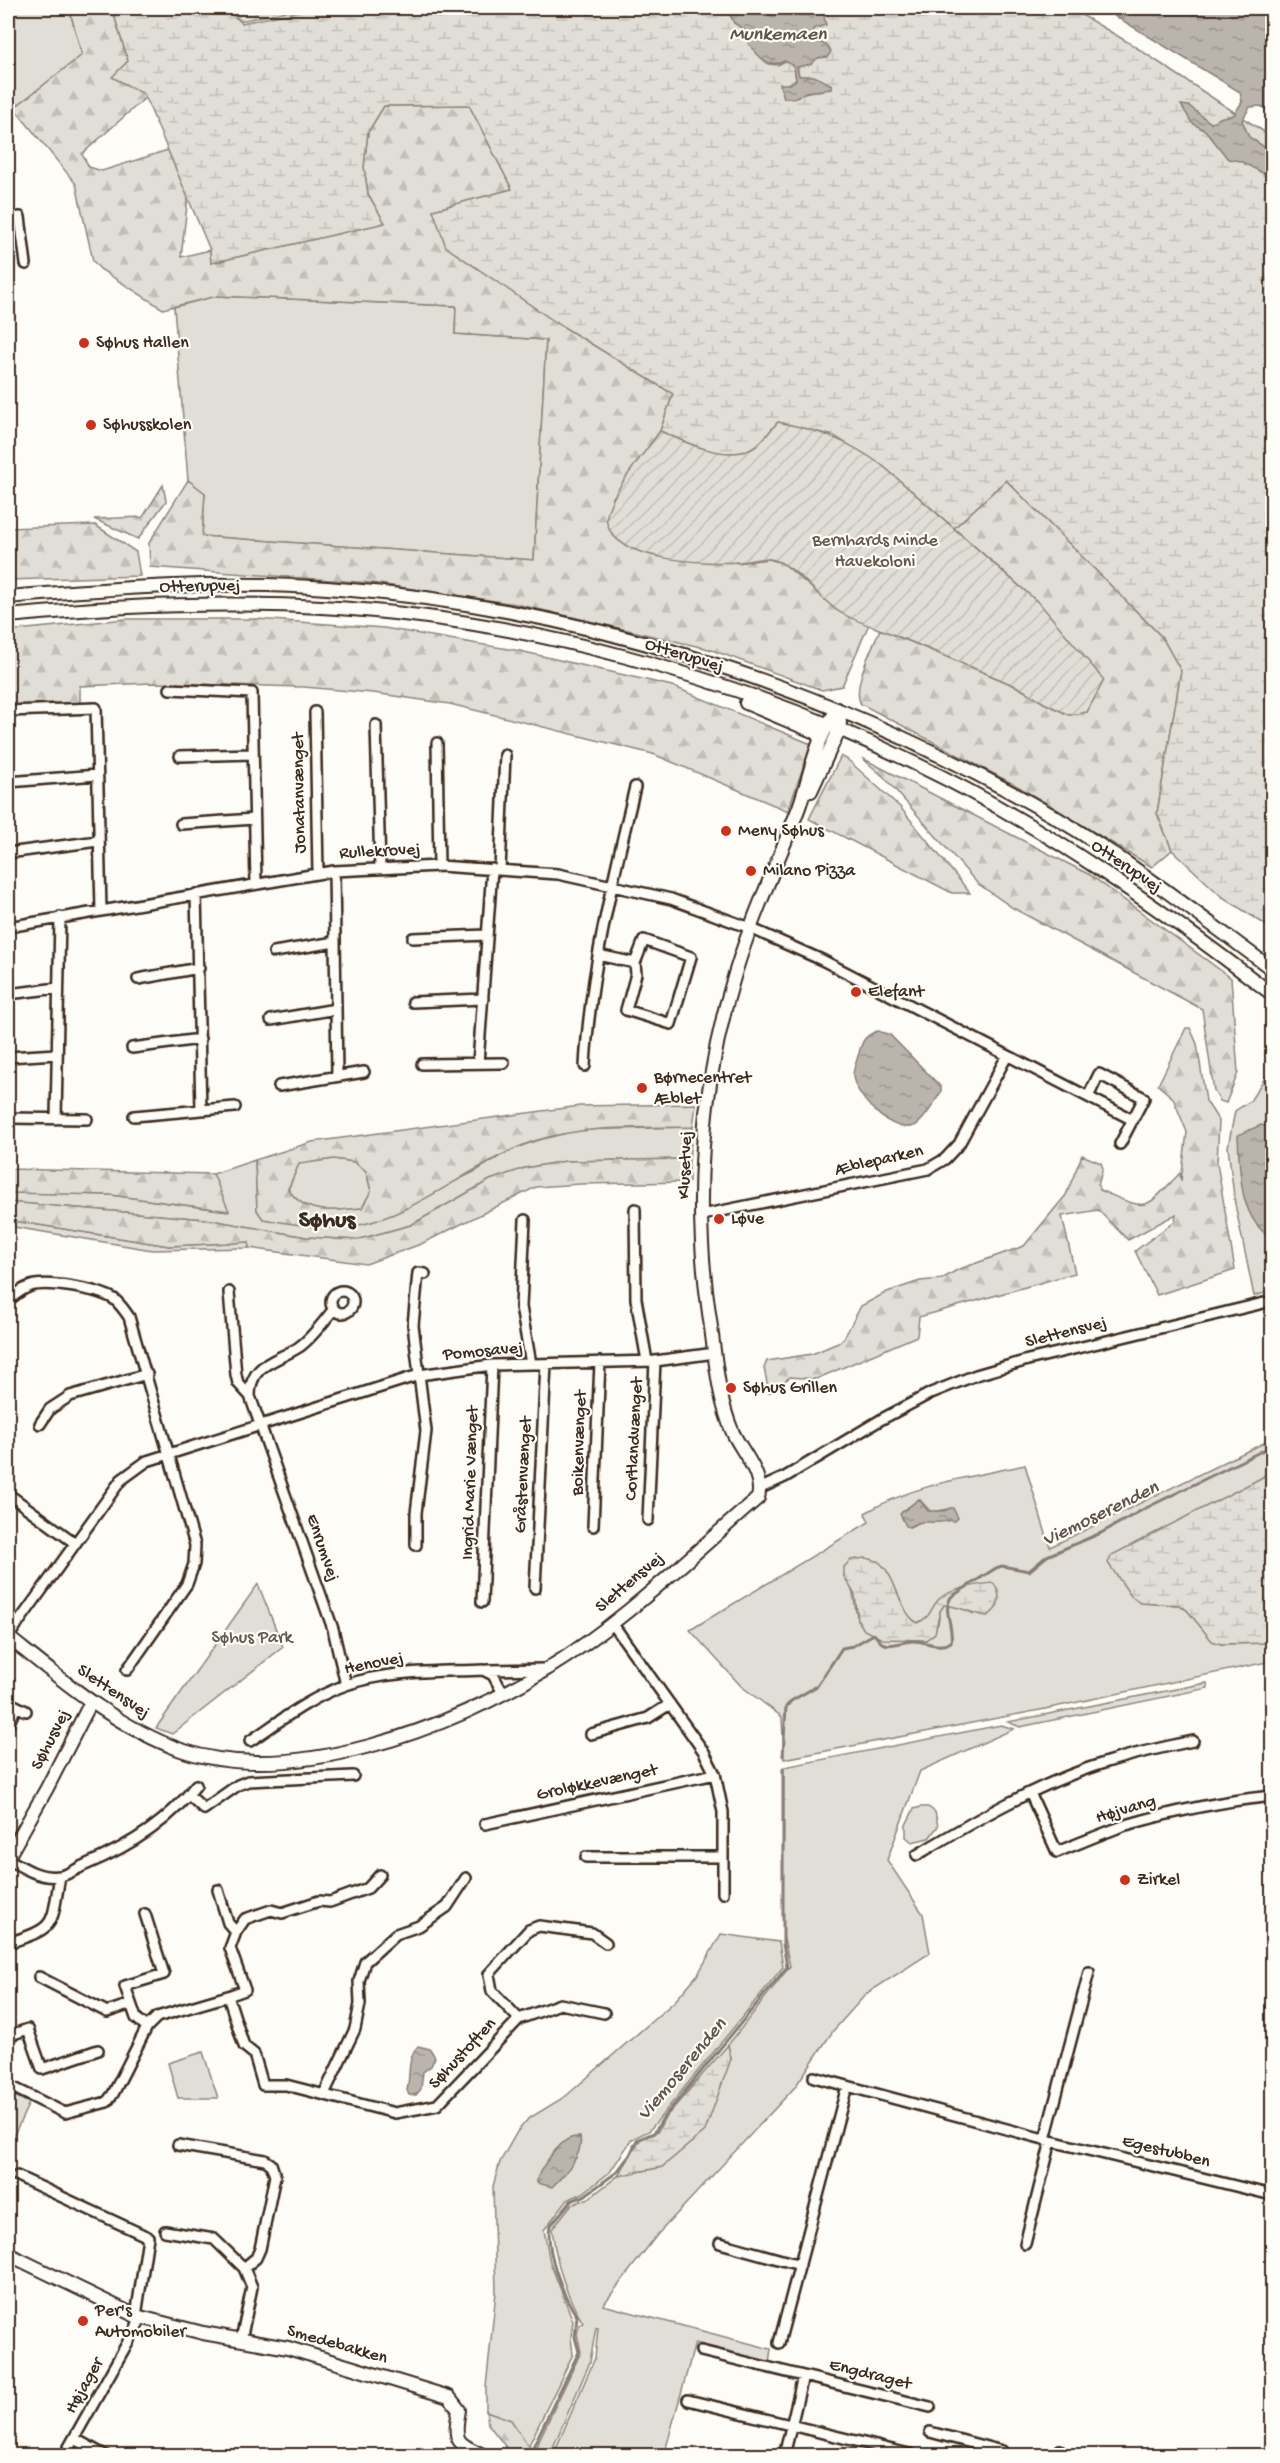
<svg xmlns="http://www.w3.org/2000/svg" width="1280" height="2463" font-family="'Gochi Hand',sans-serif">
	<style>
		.green { fill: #e1ded7; stroke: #8e847a; stroke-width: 1.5; fill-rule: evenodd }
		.forest { fill: url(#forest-firs); stroke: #8e847a; stroke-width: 1.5; fill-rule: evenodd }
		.wetland { fill: url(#wetland-marsh); stroke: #8e847a; stroke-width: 1.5 }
		.garden { fill: url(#garden-furrows); stroke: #8e847a; stroke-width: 1.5 }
		.water { fill: url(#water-ripples); stroke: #887d74; stroke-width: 1.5 }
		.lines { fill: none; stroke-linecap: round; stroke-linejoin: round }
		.stream { stroke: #887d74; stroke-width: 3 }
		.street-casing { stroke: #3b2a1e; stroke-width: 14 }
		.secondary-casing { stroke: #3b2a1e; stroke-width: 16 }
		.street { stroke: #fdfcf7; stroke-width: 9 }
		.secondary { stroke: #fdfcf7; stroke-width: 12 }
		.poi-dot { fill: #c8321e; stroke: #fdfcf7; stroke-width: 2 }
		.labels { text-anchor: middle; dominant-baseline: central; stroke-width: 4.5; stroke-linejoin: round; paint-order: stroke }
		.poi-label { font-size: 18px; fill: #3b2a1e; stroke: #fdfcf7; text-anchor: start }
		.park-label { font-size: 18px; fill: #64574c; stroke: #fdfcf7 }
		.street-label { font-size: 18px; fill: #3b2a1e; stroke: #fdfcf7 }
		.water-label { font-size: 20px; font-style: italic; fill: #615349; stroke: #fdfcf7 }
		.district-label { font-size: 24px; font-weight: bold; fill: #3b2a1e; stroke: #fdfcf7 }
	</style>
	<defs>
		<pattern id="forest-firs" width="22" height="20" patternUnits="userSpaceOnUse" patternTransform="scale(1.5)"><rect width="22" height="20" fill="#e1ded7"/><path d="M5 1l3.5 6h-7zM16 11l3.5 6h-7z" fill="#c2bfb8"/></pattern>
		<pattern id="wetland-marsh" width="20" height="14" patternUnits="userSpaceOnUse" patternTransform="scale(1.5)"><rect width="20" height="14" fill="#e1ded7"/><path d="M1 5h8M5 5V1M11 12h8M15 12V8" fill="none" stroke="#c2bfb8"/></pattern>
		<pattern id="garden-furrows" width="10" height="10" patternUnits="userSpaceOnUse" patternTransform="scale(1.5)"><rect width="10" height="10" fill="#e1ded7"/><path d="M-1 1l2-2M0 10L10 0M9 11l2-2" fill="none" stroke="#c2bfb8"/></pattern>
		<pattern id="water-ripples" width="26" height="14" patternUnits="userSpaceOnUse" patternTransform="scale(1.5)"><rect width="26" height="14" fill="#bbb4ad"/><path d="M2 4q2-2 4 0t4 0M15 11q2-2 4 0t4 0" fill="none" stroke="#99938c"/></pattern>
	</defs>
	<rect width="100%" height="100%" fill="#fdfcf7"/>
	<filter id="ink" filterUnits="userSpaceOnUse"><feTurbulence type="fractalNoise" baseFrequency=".0167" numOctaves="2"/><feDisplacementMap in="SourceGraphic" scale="12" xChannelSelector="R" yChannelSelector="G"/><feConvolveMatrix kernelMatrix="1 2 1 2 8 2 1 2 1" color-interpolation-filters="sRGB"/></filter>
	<g filter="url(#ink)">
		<path class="green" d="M8,8H69L82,55L14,108L8,101Z
			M216,296L456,306L455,334L546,340L534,560L202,536L205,493L188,480L174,307Z
			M1272,1067V1291L1254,1296L1235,1204L1228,1147L1235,1111L1250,1101Z
			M693,1127L689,1159L566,1161L525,1168L490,1180L411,1225L356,1240L306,1237L205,1219L8,1202V1192L111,1195L228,1211L213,1174L255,1160L257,1210L263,1219L336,1228L371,1222L476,1171L508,1151L535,1141L578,1130Z
			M334,1159L354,1162L366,1171L371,1191L362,1208C331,1211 308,1217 288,1190L299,1163Z
			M8,1220L169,1246L249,1242V1248L152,1250L8,1226Z
			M1272,1439V1470L1261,1478L1140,1603L1179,1605L1187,1610L1212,1640L1221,1644L1272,1643V1661L1045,1709L784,1759L782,1717L741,1686L690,1630L869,1522L865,1513C914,1484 970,1477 1025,1465L1050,1547ZM919,1499L931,1512L953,1508L909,1527L902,1512ZM844,1576H889L909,1617L918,1623L928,1618L957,1591L974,1614L959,1606L944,1605L940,1611L938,1624L926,1640C899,1637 861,1646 856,1611C854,1597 853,1587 844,1576Z
			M258,1584L283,1647L172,1734L156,1728Z
			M1207,1683L1208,1688L1020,1727L1008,1722Z
			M1001,1725L1014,1729L920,1771L887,1860L923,1914L930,1953L866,1994L833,2031L795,2087L657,2235L603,2305L771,2349L769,2362L695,2343L664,2455H550L556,2448L595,2358L598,2328L596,2327L590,2362L554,2445L546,2455H535L533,2453L581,2352L577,2334L579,2325L583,2323C565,2294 556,2262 552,2229L571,2205L589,2198L618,2176L662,2167L731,2059L728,2045L790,1966L783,1935L784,1767Z
			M921,1807H928L935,1812L938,1826L929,1838L912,1842L906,1837V1825L914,1809Z
			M721,1934L779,1942L783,1967L649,2131L632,2139L610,2172L583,2193L567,2200L544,2230L550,2262L573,2321L571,2337L573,2354L528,2447L511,2420L486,2411V2387L496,2292L493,2186L500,2162L517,2132L528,2119L566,2096L675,2001L698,1974Z
			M203,2052L218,2098H178L168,2063Z
			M8,2093L29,2103L8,2148Z"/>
		<path class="forest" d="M69,8H112L128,61L113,77L144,94L145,98L82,154L89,167L102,171L168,150L188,197L181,257L210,250L211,263L384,223L368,194L364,167L368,132L384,106L469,105L512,189L433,210L554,321L673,394L660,431L612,499L737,563L769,559L784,564L838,611L869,624L842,686L822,690L709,649L516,604L372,583L150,567L149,543L188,480L205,493L202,536L534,560L546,340L455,334L456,306L217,296L163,309L100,269L93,261L76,184L14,108L82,55Z
			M1006,480L1162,637L1181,671L1157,813L1172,850L1152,867L1019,787L861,704C851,687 873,647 880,629L1018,687L1044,703L1069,715L1087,712L1041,605L954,528Z
			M163,485L166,501L138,539L94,519L143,517Z
			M95,525L136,552L140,576L8,580V528Z
			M126,619H256L384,628L520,651L672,686L811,744L788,811L653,754L450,704L373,693L304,687L152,683L80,686V704L8,706V631Z
			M841,756L848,760L900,807L970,893H952L809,819Z
			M862,758L1090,875L1231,978L1238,1073L1226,1103L1220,1101L1214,1091L1202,1009L1013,908L977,883L884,777Z
			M1186,1028H1190L1197,1044L1206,1101L1219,1121L1217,1163L1235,1270L1157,1295L1135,1251L1175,1221L1176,1214L1128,1240L1098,1210L1062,1216L1075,1273L919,1317L917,1336L816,1379L790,1377L769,1393L764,1368L767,1361L812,1354L838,1343L844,1338L861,1306L887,1292L920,1281L942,1279L957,1270L1024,1246L1066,1195L1082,1155L1101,1163L1103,1168L1098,1185L1100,1190C1150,1212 1143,1211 1180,1173L1181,1181L1187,1132L1173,1098L1158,1085Z
			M696,1104L693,1127C639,1128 585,1125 534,1141C469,1163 407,1226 335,1228C311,1228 287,1223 263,1219L257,1210L255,1160L312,1142L580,1106ZM334,1159L354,1162L366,1171L371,1191L362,1208C333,1211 306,1216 288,1189L299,1164Z
			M689,1159V1182L580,1184L536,1187L421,1244L366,1264L249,1248V1242L169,1246L8,1220V1202L205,1219L306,1237L356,1240L411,1225L490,1180L525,1168L566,1161Z
			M8,1169L213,1174L229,1211L111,1195L8,1193Z
			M486,2411L511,2420L535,2455H512L488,2424Z"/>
		<path class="wetland" d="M112,8H225L242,23L314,8H573L590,15L591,8H727L734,23L745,30L743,36L746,40L768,64L778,65L785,61L794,66L796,80L782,87L784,98H794L799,94L823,89L799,76L797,67L811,64L819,42L812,34L815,28L824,22V17L833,8H1070L1131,44L1272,137V929L1221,896L1172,850L1157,813L1181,671L1162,637L1006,480L954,528L883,466L834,436L778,422C769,431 760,447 747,451C718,459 685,442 660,431L673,394L554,321L446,247L433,210L512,189L469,105L384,106L368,132L364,167L368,194L385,223L211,263L210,250L144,94L112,77L128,61Z
			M1272,1470V1643L1221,1644L1212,1641L1187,1610L1179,1605L1140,1603L1131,1596L1108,1563L1112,1555L1261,1478Z
			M865,1558C869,1559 876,1560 879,1562C898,1578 897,1609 917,1623C933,1616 929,1609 939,1599C950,1589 978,1584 993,1583C1003,1595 1000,1609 987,1616C971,1614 960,1606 944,1605L940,1611L935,1633L926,1640L882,1639L864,1630L858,1620L855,1595L844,1576V1567L851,1560Z
			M728,2045L731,2059L705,2131L662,2167L618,2176L641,2138L658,2131L664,2119Z"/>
		<path class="garden" d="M226,8H301L241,21Z
			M778,422C821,431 847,440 883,466L1041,605L1104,680L1087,712L1069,715L1044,703L1018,687C976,669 934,651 892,634C875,627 853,621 838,611C817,597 795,563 770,559C760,557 749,562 739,562C708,564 615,562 607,523C602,502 647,450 660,431C685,442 718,459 747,451C760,447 769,431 778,422Z"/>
		<path class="water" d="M727,8H833L824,17L826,25L815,28L812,34L819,42L827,45L831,51L828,57L818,58L811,64L797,67L799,76H814L832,85L831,89L806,92L794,98H784L780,84H790L796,80L794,66L785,61C766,70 757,54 746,40L743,36L745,30L734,23Z
			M1102,8H1272V113L1261,106L1250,107L1242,120L1249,137L1272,152V178L1240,161L1228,159L1206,131L1192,123L1181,105L1189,106L1211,123L1222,117L1234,115L1242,102L1240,92Z
			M878,1031L890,1035L941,1087V1092C934,1102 926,1119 916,1125C894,1137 855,1097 853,1076C853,1069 857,1060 859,1053C862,1041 865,1035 878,1031Z
			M1261,1125L1272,1128V1239C1238,1216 1240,1173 1238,1135Z
			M919,1499L928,1511H944L950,1508H953L958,1518L955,1521C948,1519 946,1522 940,1522C925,1523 923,1519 909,1527L906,1526L900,1514Z
			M418,2046L430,2049L435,2057L431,2066L423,2072L421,2089L416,2095H409L407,2090C411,2074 406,2060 418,2046Z
			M580,2137C584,2155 564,2175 552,2187L537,2183C536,2172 560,2141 571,2138C572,2137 579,2137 580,2137Z"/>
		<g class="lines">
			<path class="stream" d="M783,1756L786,1707L791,1701L817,1686L842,1648L853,1646L874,1634C877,1637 880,1643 884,1644C891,1647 905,1641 913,1641C927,1641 938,1650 951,1642C954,1625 942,1612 951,1597L996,1568L1002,1566L1029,1571L1047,1556L1101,1533L1144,1509L1272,1446
				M531,2451L579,2352L575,2337L577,2316C563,2297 545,2249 550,2226L571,2201L584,2196L617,2172L630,2155L637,2140L654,2133L663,2118L787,1967L783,1944V1769"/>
			<defs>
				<path id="street" d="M8,219L20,217L26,264
					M170,689L252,693L256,883
					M8,711L96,708L101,910
					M315,712L318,873
					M376,725L380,868
					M437,743L439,866
					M180,756L253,754
					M8,782L97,775
					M181,824L254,819
					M8,853L98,841
					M500,870L505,755
					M334,871L337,1075
					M196,894L201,1110
					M8,927L334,871L439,866L558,874L671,899L750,928L822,960L1133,1120
					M413,938L486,935
					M274,952L335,942
					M598,955L635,963L636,974L626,1010L671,1024L691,957L644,940L635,963
					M138,979L199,968
					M8,994L58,988
					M413,1002L483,999
					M271,1020L336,1009
					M132,1048L200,1039
					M8,1057L57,1054
					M478,1063L492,869
					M422,1064L504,1063
					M585,1066C590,972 613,879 635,787
					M279,1086L364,1072
					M1088,1097L1099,1074L1144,1098L1120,1144
					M134,1116L235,1107
					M8,1118L87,1119
					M56,1119L60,917
					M635,1209L636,1299L647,1361
					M702,1215L928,1169L945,1159L959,1144L1007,1056
					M525,1220L521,1307L531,1364
					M331 1302a11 11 0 1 1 22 0a11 11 0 1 1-22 0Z
					M229,1292L236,1375L238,1383L250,1396
					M8,1301C15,1295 21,1289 31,1286C48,1281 98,1289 114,1299C120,1304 125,1311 129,1317L195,1545L194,1564L187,1584L127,1670
					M334,1309C323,1322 313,1337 299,1347C276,1362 250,1363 250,1396L333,1629L346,1685
					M40,1424L50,1409L70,1396L147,1374
					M761,1488L785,1477L882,1419L931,1393L976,1375L1028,1360L1272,1301
					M8,1494L75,1543
					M648,1520L655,1361
					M593,1526L600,1362
					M416,1545V1513L426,1431L413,1325L418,1273L425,1274
					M535,1588L546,1364
					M482,1602L492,1365
					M612,1623L704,1752L715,1774
					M8,1637L121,1480L147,1461L419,1375L492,1365L655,1361L715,1353
					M487,1670L545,1669
					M8,1702L26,1711
					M8,1725L16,1707
					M591,1734L648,1718L670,1704
					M250,1741C280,1721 311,1697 346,1685C389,1670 438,1672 483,1670L493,1675L503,1693
					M1030,1793L1057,1852C1080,1843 1103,1833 1126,1825C1174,1811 1223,1801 1272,1796
					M189,1795L204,1809L238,1785L248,1781L353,1776
					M485,1824L715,1774L723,1812V1893
					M917,1855C977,1819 1039,1783 1107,1762C1135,1753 1164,1747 1193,1741
					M586,1857H723
					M8,1859C23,1868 41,1879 60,1876C68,1875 78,1868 85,1865C128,1847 168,1823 196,1785
					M218,1890L228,1923L236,1932
					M145,1914L164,1974L125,1986L136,2018L147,2027
					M8,1943C58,1927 51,1926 60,1876
					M39,1977L107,2012L131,2004
					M228,1996L245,1990L230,1948L236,1932L245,1919L271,1910L282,1913L319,1901L330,1902L368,1888L380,1875
					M519,2019L492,1991L489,1974L529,1930L539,1926L592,1933L606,1943
					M8,2036L28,2029L42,2069L98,2050
					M814,2077L1051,2141L1272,2195
					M8,2085L65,2113L107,2102L113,2094L147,2027L157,2017L228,1996L244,2046L254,2054L263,2085H286L395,2113L437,2105L519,2019L560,2004L604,2013
					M324,2094L355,2029L360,2004L359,1981L365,1962L396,1934L419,1926L447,1907L466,1878
					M1045,2139L1089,1972
					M178,2145L265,2160L271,2164L275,2176L260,2249L256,2258L244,2268
					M17,2176L148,2237L136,2316
					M165,2231L214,2239L244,2268L252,2287L241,2340
					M720,2243L800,2265
					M1025,2244L1051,2141
					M779,2343L847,2086
					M701,2351L930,2407
					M688,2400L913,2455
					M930,2432L1002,2451L1001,2456
					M75,2439L106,2456
					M64,2456L142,2317
					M784,2456L803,2376
					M1059,2456L1060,2450"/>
				<path id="secondary" d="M8,597C114,588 220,580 327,588C584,606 833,688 1055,817C1131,862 1201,917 1272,969
					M8,616C112,606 216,601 321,607C521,618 738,677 918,765C1045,826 1161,909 1272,994
					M746,703L817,733L820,740
					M811,791L839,730L840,722
					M8,1637C62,1680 115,1726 181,1750C292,1788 452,1728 547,1669C624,1622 690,1556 758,1498C764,1474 743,1454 733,1433C717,1397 715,1352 709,1313C693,1205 701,1089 732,984C748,926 774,871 796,815C806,791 810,765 820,741C825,730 831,719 837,709
					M8,1857L47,1788L91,1702
					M8,2254L136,2316L203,2333L288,2348L449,2397L459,2410C453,2443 457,2443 485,2456"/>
			</defs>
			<use href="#street" class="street-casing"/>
			<use href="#secondary" class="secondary-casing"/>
			<use href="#street" class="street"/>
			<use href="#secondary" class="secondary"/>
		</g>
	</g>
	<g class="poi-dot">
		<circle cx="84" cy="343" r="6"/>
		<circle cx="91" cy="425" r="6"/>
		<circle cx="726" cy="831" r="6"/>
		<circle cx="751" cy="871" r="6"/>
		<circle cx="856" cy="992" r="6"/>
		<circle cx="642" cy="1088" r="6"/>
		<circle cx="719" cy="1219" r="6"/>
		<circle cx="731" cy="1388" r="6"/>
		<circle cx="1125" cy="1880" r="6"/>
		<circle cx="83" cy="2321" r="6"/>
	</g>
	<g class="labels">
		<g class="poi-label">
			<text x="96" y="343">Søhus Hallen</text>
			<text x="103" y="425">Søhusskolen</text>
			<text x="738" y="831">Meny Søhus</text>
			<text x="763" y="871">Milano Pizza</text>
			<text x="868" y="992">Elefant</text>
			<text x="654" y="1078">Børnecentret<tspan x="654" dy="21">Æblet</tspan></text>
			<text x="731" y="1219">Løve</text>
			<text x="743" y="1388">Søhus Grillen</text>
			<text x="1137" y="1880">Zirkel</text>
			<text x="95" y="2311">Per's<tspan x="95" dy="21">Automobiler</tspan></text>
		</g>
		<g class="park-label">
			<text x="875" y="541">Bernhards Minde<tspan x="875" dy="21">Havekoloni</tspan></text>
			<text x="252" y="1638">Søhus Park</text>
		</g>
		<g class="street-label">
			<text transform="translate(200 587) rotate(-1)">Otterupvej</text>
			<text transform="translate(684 656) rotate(17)">Otterupvej</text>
			<text transform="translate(300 793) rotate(-91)">Jonatanvænget</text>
			<text transform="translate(380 852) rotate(-3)">Rullekrovej</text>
			<text transform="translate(1126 867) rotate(34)">Otterupvej</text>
			<text transform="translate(879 1161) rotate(-13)">Æbleparken</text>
			<text transform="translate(686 1165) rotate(-88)">Klusetvej</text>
			<text transform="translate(1066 1333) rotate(-14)">Slettensvej</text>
			<text transform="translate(483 1352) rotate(-5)">Pomosavej</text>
			<text transform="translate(635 1439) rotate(-87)">Cortlandvænget</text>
			<text transform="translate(580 1443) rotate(-88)">Boikenvænget</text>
			<text transform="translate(524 1475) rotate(-87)">Gråstenvænget</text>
			<text transform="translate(471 1483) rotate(-88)">Ingrid Marie Vænget</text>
			<text transform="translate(322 1548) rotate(71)">Enrumvej</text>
			<text transform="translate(630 1583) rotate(-40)">Slettensvej</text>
			<text transform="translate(374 1664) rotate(-11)">Henovej</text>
			<text transform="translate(113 1692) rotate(34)">Slettensvej</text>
			<text transform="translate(51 1740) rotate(-63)">Søhusvej</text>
			<text transform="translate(597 1783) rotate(-12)">Groløkkevænget</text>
			<text transform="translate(1126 1810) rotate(-17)">Højvang</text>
			<text transform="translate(463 2054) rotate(-47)">Søhustoften</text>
			<text transform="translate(1166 2152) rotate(14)">Egestubben</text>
			<text transform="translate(337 2345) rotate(16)">Smedebakken</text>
			<text transform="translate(870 2375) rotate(14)">Engdraget</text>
			<text transform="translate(85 2386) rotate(-61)">Højager</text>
		</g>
		<g class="water-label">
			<text x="778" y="35">Munkemaen</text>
			<text transform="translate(1101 1515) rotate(-26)">Viemoserenden</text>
			<text transform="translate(683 2070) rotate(-50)">Viemoserenden</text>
		</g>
		<g class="district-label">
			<text x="327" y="1221">Søhus</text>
		</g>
	</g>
	<rect width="1280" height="2463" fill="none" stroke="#fdfcf7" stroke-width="30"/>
	<rect x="15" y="15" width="1250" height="2433" fill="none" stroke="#3b2a1e" stroke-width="2" filter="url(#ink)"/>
</svg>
